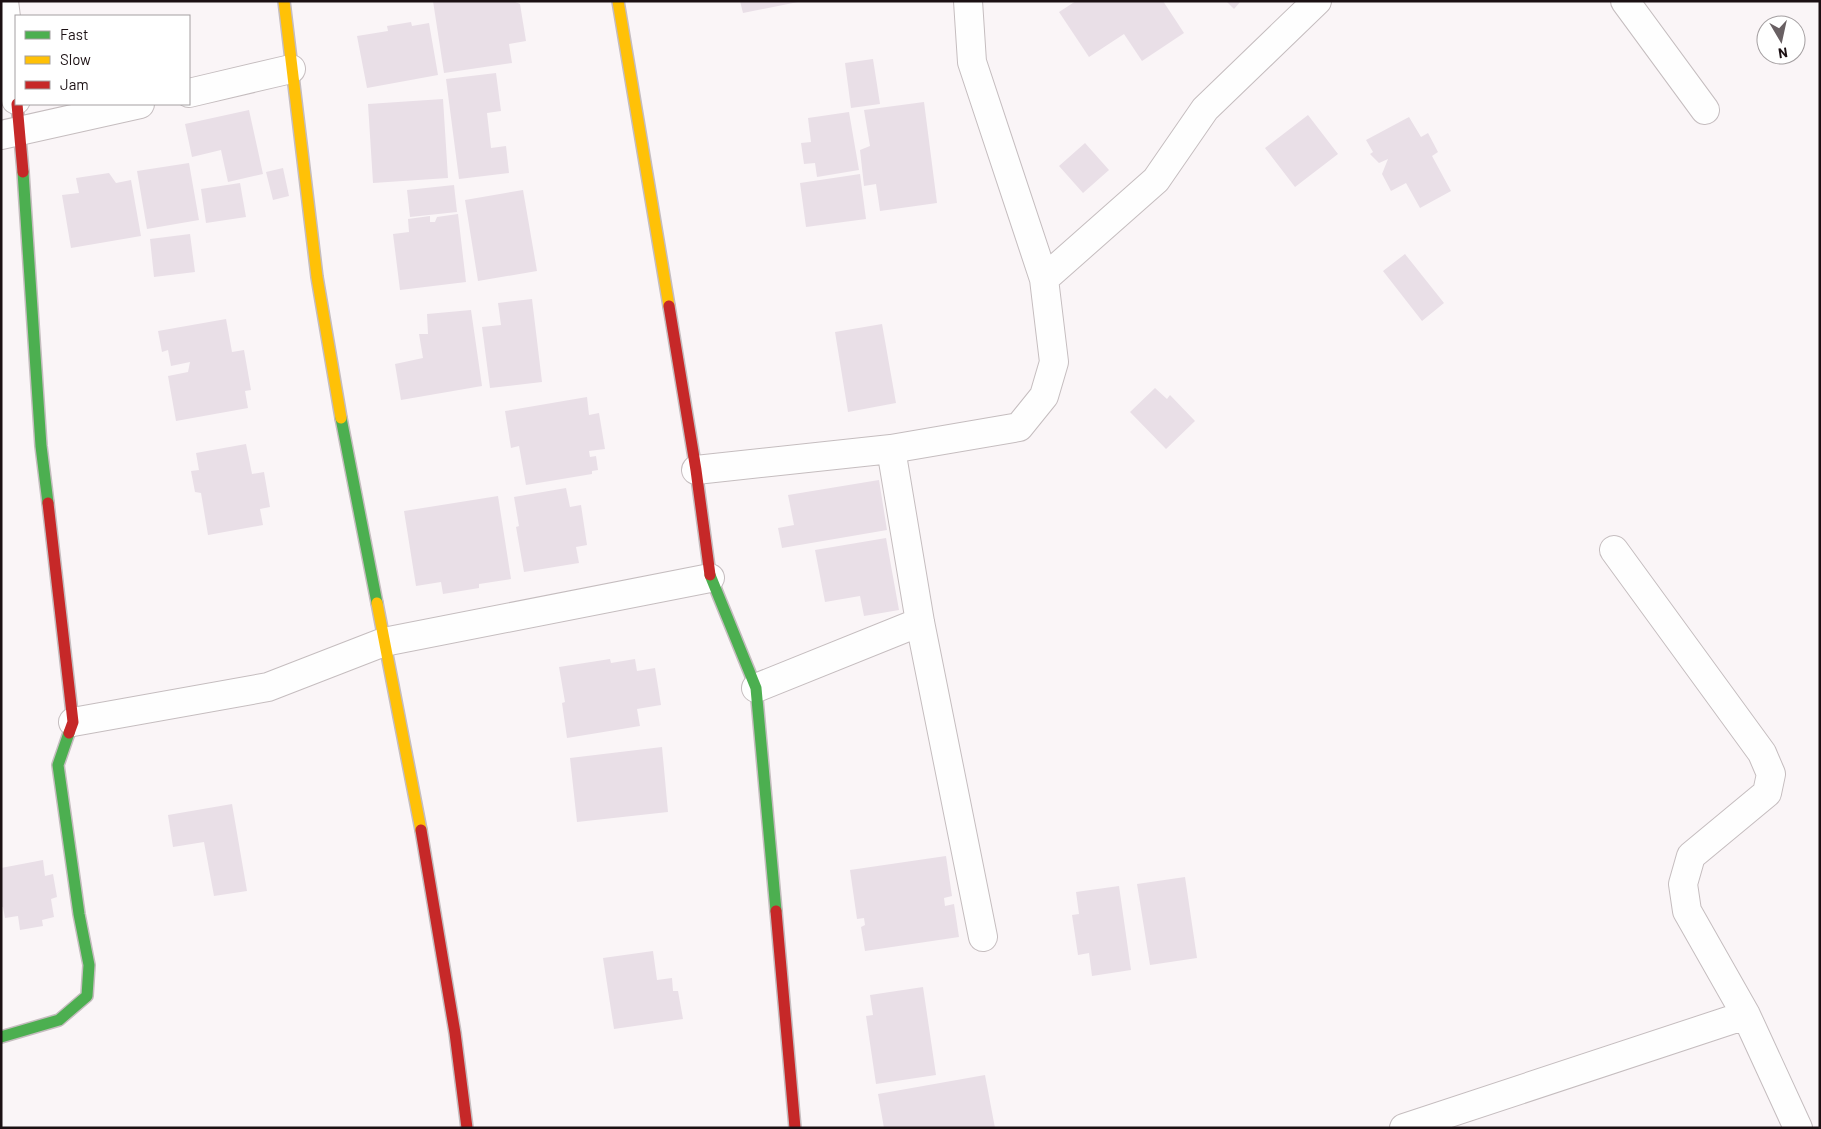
<svg xmlns="http://www.w3.org/2000/svg" width="1821" height="1129" font-family="Barlow,sans-serif">
	<style>
		.building { fill: #e9dfe7 }
		.lines { fill: none; stroke-linecap: round; stroke-linejoin: round }
		.street-casing { stroke: #c5bdbf; stroke-width: 30 }
		.fast-casing { stroke: #c5bdbf; stroke-width: 14 }
		.slow-casing { stroke: #c5bdbf; stroke-width: 14 }
		.jam-casing { stroke: #c5bdbf; stroke-width: 14 }
		.street { stroke: #fefefe; stroke-width: 28 }
		.fast { stroke: #4caf50; stroke-width: 11 }
		.slow { stroke: #ffc107; stroke-width: 11 }
		.jam { stroke: #c62828; stroke-width: 11 }
	</style>
	<rect width="100%" height="100%" fill="#faf5f7"/>
	<path class="building" d="M433,1H513L520,4L526,41L509,44L512,63L444,73Z
		M740,1H798V2L743,13Z
		M1076,1H1163L1184,33L1142,61L1124,34L1089,57L1059,12Z
		M1226,1H1241L1234,9Z
		M411,22L412,26L429,23L438,75L367,88L357,36L388,31L387,26Z
		M873,59L880,104L851,108L845,63Z
		M496,73L501,111L487,113L491,148L506,146L509,173L459,179L446,79Z
		M443,99L448,178L373,183L368,104Z
		M924,102L937,203L880,211L876,184L864,186L860,150L870,146L864,110Z
		M249,110L263,174L228,182L221,150L192,157L185,124Z
		M849,112L859,170L817,177L815,163L804,164L801,143L811,142L808,118Z
		M1308,115L1338,154L1295,187L1265,148Z
		M1409,117L1421,137L1428,133L1438,152L1432,156L1451,191L1420,208L1406,183L1391,191L1382,174L1388,159L1379,163L1370,154L1373,152L1366,140Z
		M1085,143L1109,170L1083,193L1059,166Z
		M189,163L199,220L147,229L137,171Z
		M283,168L289,196L273,200L266,172Z
		M109,173L116,183L131,180L141,236L71,248L62,195L79,193L76,178Z
		M860,174L866,219L806,227L800,183Z
		M240,183L246,217L206,223L201,189Z
		M454,185L457,212L410,217L407,190Z
		M523,190L537,271L478,281L465,200Z
		M458,214L466,282L400,290L393,234L409,232L408,219L430,216V222H435L437,217Z
		M190,234L195,272L154,277L150,239Z
		M1405,254L1444,303L1422,321L1383,271Z
		M532,299L542,382L490,388L482,327L501,325L498,303Z
		M471,310L482,386L401,400L395,364L423,358L419,334H428L427,314Z
		M226,319L232,352L244,350L251,390L245,391L248,408L176,421L168,376L188,372L190,362L171,366L168,350L162,352L158,331Z
		M882,324L896,403L848,412L835,332Z
		M1155,388L1167,399L1170,395L1195,421L1166,449L1130,412Z
		M587,397L589,415L599,413L605,449L589,451L590,457L596,456L598,470L592,471V474L526,485L519,446L511,448L505,411Z
		M246,444L252,474L264,472L270,507L260,509L263,525L208,535L201,493L195,492L191,471L199,470L196,453Z
		M879,480L887,530L782,548L778,528L794,525L788,495Z
		M566,488L570,507L581,505L587,545L576,547L579,563L524,572L516,527L519,526L514,497Z
		M498,496L511,579L479,584V588L443,594L441,582L416,586L404,511Z
		M886,538L899,610L864,616L860,596L825,602L815,550Z
		M610,659L611,663L635,659L637,671L655,668L661,705L637,709L640,726L567,738L562,703L565,702L559,667Z
		M662,747L668,812L577,822L570,758Z
		M232,804L247,891L214,896L204,842L173,847L168,815Z
		M946,856L952,896L944,898L945,906L954,904L959,937L865,951L861,927L865,925L864,918L857,919L850,870Z
		M43,860L45,876L53,874L57,897L51,899L54,917L42,920L43,926L20,930L18,916L5,918L3,907H1V868Z
		M1185,877L1197,958L1150,965L1137,884Z
		M1119,886L1131,970L1092,976L1089,953L1078,955L1072,915L1079,914L1076,892Z
		M653,951L657,980L672,978L673,991H678L683,1019L614,1029L603,958Z
		M923,987L936,1075L876,1084L866,1016L873,1015L870,995Z
		M985,1075L995,1128H884L878,1094Z"/>
	<g class="lines">
		<defs>
			<path id="street" d="M4,1L16,100
				M1625,1L1705,110
				M189,93L291,69
				M1,135L140,104
				M1044,279L1156,180L1205,109L1317,1
				M891,449L920,622L983,937
				M696,470L891,449L1019,427L1044,396L1054,362L1044,279L972,62L968,1
				M1614,550L1762,753L1771,774L1767,793L1691,856L1683,884L1687,911L1746,1015L1798,1128
				M756,688L920,622
				M73,722L268,687L384,642L710,578
				M1404,1128L1746,1015"/>
			<path id="fast" d="M23,172L41,446L48,503
				M341,418L377,603
				M710,575L756,688L776,911
				M1,1037L59,1020L87,996L89,965L79,914L58,765L69,733"/>
			<path id="slow" d="M284,1L317,277L341,418
				M618,1L669,306
				M377,603L421,830"/>
			<path id="jam" d="M17,104L23,172
				M669,306L696,470L710,575
				M48,503L73,722L69,733
				M421,830L455,1033L467,1128
				M776,911L795,1128"/>
		</defs>
		<use href="#street" class="street-casing"/>
		<use href="#fast" class="fast-casing"/>
		<use href="#slow" class="slow-casing"/>
		<use href="#jam" class="jam-casing"/>
		<use href="#street" class="street"/>
		<use href="#fast" class="fast"/>
		<use href="#slow" class="slow"/>
		<use href="#jam" class="jam"/>
	</g>
	<rect width="1821" height="1129" fill="none" stroke="#1b1013" stroke-width="5"/>
	<rect x="15" y="15" width="175" height="90" fill="#ffffff" stroke="#a49fa1"/>
	<rect x="25" y="31" width="25" height="8" fill="#4caf50" stroke="#a49fa1"/>
	<text x="60" y="40" font-size="15" fill="#1b1013">Fast</text>
	<rect x="25" y="56" width="25" height="8" fill="#ffc107" stroke="#a49fa1"/>
	<text x="60" y="65" font-size="15" fill="#1b1013">Slow</text>
	<rect x="25" y="81" width="25" height="8" fill="#c62828" stroke="#a49fa1"/>
	<text x="60" y="90" font-size="15" fill="#1b1013">Jam</text>
	<g transform="translate(1781 40) rotate(171)"><circle r="24" fill="#ffffff" stroke="#a49fa1"/>
	<path d="M0-4L9 19L0 12L-9 19Z" fill="#696063"/>
	<text y="-8" font-size="14" font-weight="bold" text-anchor="middle" fill="#1b1013">N</text>
	</g>
</svg>
